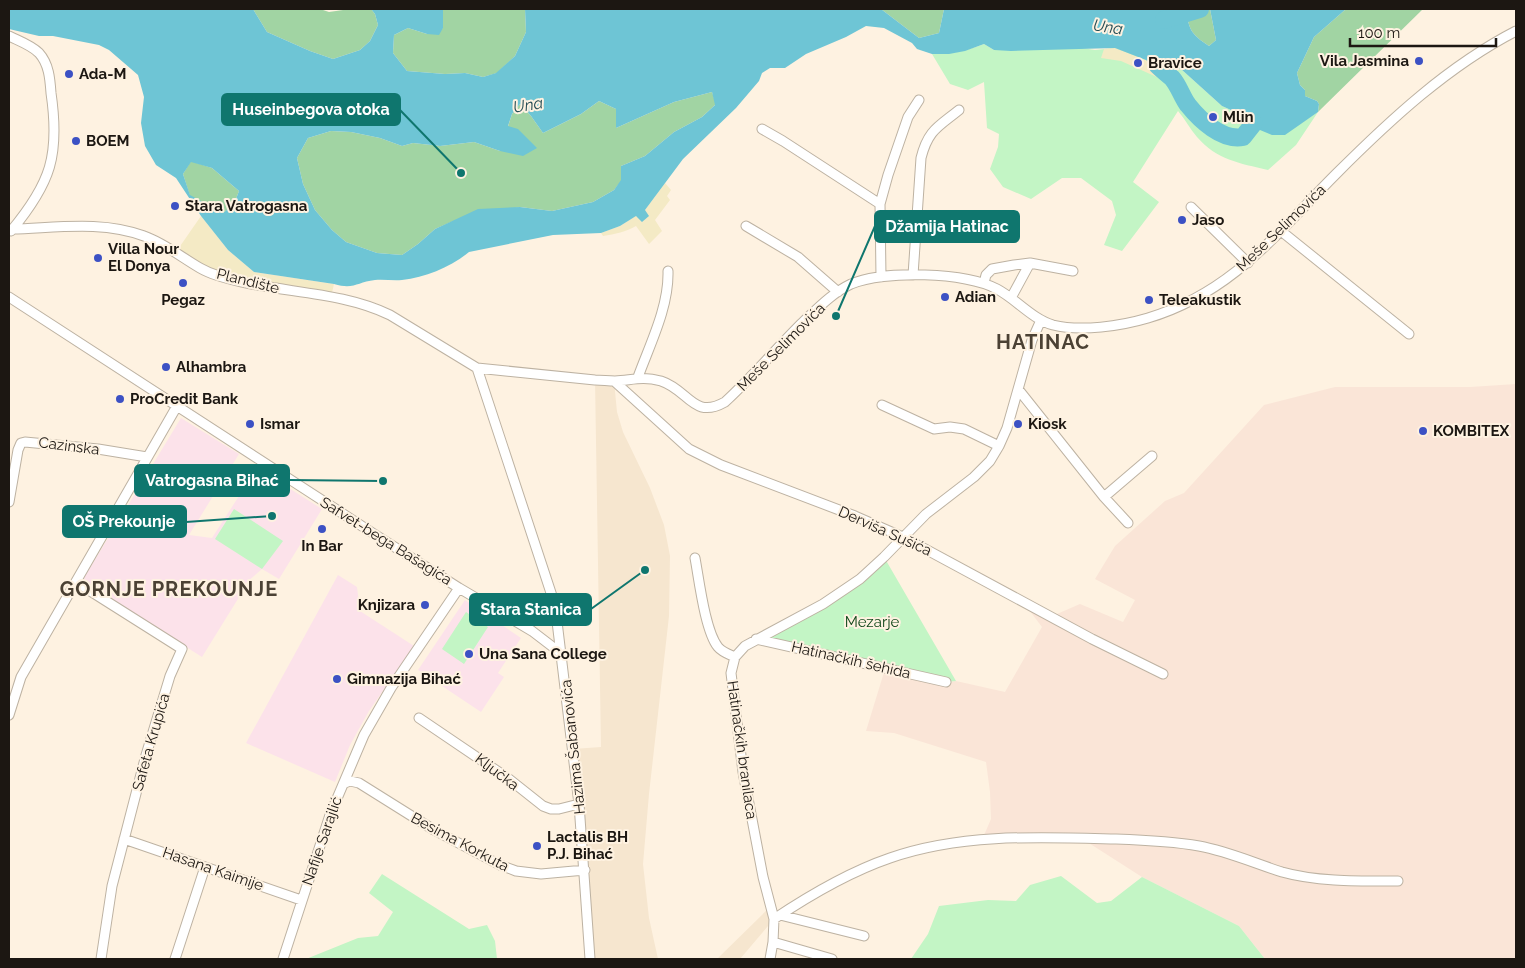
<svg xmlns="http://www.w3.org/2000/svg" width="1525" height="968" font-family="Raleway,sans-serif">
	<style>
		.built { fill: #f6e6cf }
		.industrial { fill: #fae5d7 }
		.education { fill: #fce2ea }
		.green { fill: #c3f5c5 }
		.forest { fill: #a1d4a3 }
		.sand { fill: #f4eac5 }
		.water { fill: #6ec5d5; fill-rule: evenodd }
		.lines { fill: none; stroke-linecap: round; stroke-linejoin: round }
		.river { stroke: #6ec5d5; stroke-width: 18 }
		.street-casing { stroke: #bdb2a2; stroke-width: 11 }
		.street { stroke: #fff; stroke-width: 9 }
		.poi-dot { fill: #3c51c4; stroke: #fef2e1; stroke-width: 2 }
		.labels { text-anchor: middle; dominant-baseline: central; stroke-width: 4; stroke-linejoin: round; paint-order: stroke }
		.poi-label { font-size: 15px; font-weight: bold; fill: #1c1712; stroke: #fef2e1; text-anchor: start }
		.street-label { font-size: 15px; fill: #1c1712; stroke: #fef2e1 }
		.park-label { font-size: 15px; fill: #0f4618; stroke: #fef2e1 }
		.water-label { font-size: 16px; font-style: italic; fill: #244c54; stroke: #fef2e1 }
		.district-label { font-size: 20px; font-weight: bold; letter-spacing: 1px; fill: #4b4134; stroke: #fef2e1 }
		.leader { fill: none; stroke: #0f766e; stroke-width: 2 }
		.callout-dot { fill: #0f766e; stroke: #fef2e1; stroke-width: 2 }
		.callout { fill: #0f766e; stroke: #0f766e; stroke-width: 2 }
		.callout-label { font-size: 16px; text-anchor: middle; font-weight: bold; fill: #fff }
	</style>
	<rect width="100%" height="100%" fill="#fef2e1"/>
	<path class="built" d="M595,380L614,381L617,412L623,432L650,488L664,525L670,556L669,616L649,794L643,864L649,918L658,959H590L573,749L601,747Z
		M770,907L774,919L740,959H717Z"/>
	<path class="industrial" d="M1516,384V959H1265L1239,926L1142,877L1081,838L982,840L991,819L990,792L986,762L894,733L866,731L885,669L946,682L956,681L1005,692L1042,627L1023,602L1050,617L1080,604L1123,622L1135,600L1095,579L1115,546L1165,501L1184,493L1264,405L1335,387H1470Z"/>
	<path class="education" d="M181,418L239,454L189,535L212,538L257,468L322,509L279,579L262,569L247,582L240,592L241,594L202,657L82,581Z
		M338,575L357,587L360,611L414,646L369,711L350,745L335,782L246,743Z
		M465,600L521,638L498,673L504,677L481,712L418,670Z"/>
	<path class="green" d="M984,44L994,50L1082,48L1095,50L1115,48L1181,69L1222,106L1242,115L1260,130L1295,127L1318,112L1296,145L1268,170C1239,163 1217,160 1197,137C1190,129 1185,119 1178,111L1133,182L1159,202L1122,251L1104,245L1116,215L1112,201L1081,178H1062L1031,199L1003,187L990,169L998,147L999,134L987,128L984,82L968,90L950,84L932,54C951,54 966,51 984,44Z
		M234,509L283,541L262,569L215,539Z
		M884,557L956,681L946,682L756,639L791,622Z
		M466,612L488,627L464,664L442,649Z
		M382,874L469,929L487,925L495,941L497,959H306L358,938L378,936L393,912L369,893Z
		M1061,876L1097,903L1111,901L1142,877L1239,926L1265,959H911L928,934L939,906L988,900L1016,901L1030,885Z"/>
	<path class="forest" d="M253,9H320L329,12L350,9H371L375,14L378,25L370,41L360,50L333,59L310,51L267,32Z
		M443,9H525L526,32L515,56L497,73L483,77L465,73L445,74L407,71L393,53L394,35L408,28L427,34L443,28Z
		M881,9H944L939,33L919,38Z
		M1186,9H1210L1216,40L1209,46C1191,34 1189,30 1186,9Z
		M1346,9H1423L1318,112L1319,104L1317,101L1305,96V90L1300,85L1297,73L1314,37Z
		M712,92L716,104L702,117L674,132L645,156L621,166L622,180L614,190L593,202L552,211L520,207L451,222L435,229L418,244L402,255L377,253L346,242L332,230L315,210L303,184L297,158L308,138L331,131L351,132L380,138L402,146L413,143L440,146L474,142L500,151L512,114L520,104L531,116L543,133L581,114L599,101L616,109V128L674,102Z
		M191,161L212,168L239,191L234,204L223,213L190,196L183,174Z"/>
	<path class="sand" d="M1115,48L1146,60L1153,65L1170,69H1181L1159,78L1121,61L1101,58L1104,49Z
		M665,183L671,190L667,196L670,200L655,220L662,231L649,244L636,226C626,232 615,234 603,236L601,233L620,226L637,215L643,222L645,210Z
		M201,216L228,250L254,272L334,284L331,297L223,277L176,252Z"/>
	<path class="water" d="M9,9H253L267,32L310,51L333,59L360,50L370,41L378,25L375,14L371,9H443V28L439,35L427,34L408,28L394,35L393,53L407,71L445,74L465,73L483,77L496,73L515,56L526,32L525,9H881L919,38L939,33L944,9H1186C1189,30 1191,34 1209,46L1216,40L1210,9H1346L1314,37L1297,73L1300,85L1305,90V96L1317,101L1319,104L1318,112L1285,135H1272L1260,130L1242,115L1222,106L1181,69H1170L1153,65L1146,60L1115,48L1011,51L994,50L984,44L965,51L949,54H932L917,49L912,43L884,28L866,26L846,37L806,54L785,68H770L762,73L759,81L736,108L683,159L645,210L649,216L642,222L636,216L620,226L601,233L553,235L469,252C451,267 426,277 402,280C393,281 384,279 375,280C357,282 354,290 334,284L254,272L228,250L201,216L176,178L156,165L145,146L141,123L144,97L138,75L109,50L99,45L53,36H39L9,29ZM712,92L715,105L702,117L674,132L645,156L621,166V180L614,190L593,202L552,211L520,207L478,209L435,229L418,244L402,255L377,253L346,242L332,230L315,210L303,184L297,158L308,138L331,131L351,132L380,138L402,146L413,143L440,146L474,142L500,151L523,156L537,148L518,129L508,126L512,114L520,104L531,116L543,133L581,114L599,101L616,109V128L674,102ZM191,162L212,168L239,191L234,204L223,213L190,195L183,174Z"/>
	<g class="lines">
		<path class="river" d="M1164,20L1200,9
			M1157,65C1162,70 1167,74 1172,78C1179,86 1182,97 1188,105C1200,120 1222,141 1243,137L1254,123"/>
		<defs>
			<path id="street" d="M9,36C19,41 31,45 39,53C49,64 50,79 51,93C60,155 51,183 11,231
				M762,129L783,141L880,204
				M1191,207L1248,263
				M746,226L798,257L838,292
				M12,229C55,228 102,220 144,236C164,243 181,257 200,268C212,275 228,279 242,282C291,293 345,293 390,315L477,368L595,380C602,380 608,381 615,381C633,380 642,376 661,381C689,390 693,420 725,402C752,377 776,349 802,323C817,309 832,293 851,284C884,270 966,272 997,289C1016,299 1032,319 1053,325C1081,332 1121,326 1148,318C1232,293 1278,232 1336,174C1390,120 1448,66 1516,31
				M1281,231L1409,334
				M913,275L921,158C928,130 938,127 959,110
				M881,277L880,204L888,175L908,117L919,100
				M984,283L986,275L992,269L1014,265L1030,263L1073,271
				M9,297L371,532L459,588L532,631L562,654
				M1011,298L1030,263
				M477,368L555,605L579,804L590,959
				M638,377C650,344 669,307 668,271
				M614,381L689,449L721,465L855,516L903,537L1092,639L1163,674
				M1018,389L1104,497L1128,523
				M882,405L934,429L950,427L964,429L999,446
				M1104,497L1152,456
				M9,502L18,450L21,443L25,442L98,449L147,457
				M695,558C699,579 705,631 718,647C722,652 728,654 735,657
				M76,582L182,649L170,676L146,755L112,886L101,959
				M756,639L946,682
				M9,715L21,677L177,406
				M419,718L509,779L543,806L551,809H559L579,804
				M345,783L350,781L359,783L434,830L500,865L516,871L541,874L585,870
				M124,839L301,900
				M780,915L864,936
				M774,919C810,895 849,872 890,858C961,833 1042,837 1116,839C1144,840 1171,841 1199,846C1227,851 1254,863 1282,872C1317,882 1361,881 1398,881
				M773,942L832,959
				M175,959L205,867
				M283,959L330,815L364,735L391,688L459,588
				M770,959L773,942L774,919L763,877L743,772L731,673L735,657L745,646L823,604L860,579L884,557L926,514L974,477L990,461L999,446L1007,428L1032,340L1041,320"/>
		</defs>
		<use href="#street" class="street-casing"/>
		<use href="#street" class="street"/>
	</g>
	<g class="poi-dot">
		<circle cx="1419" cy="61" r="5"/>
		<circle cx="1138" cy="63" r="5"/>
		<circle cx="69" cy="74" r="5"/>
		<circle cx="1213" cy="117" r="5"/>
		<circle cx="76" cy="141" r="5"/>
		<circle cx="175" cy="206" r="5"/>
		<circle cx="1182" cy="220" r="5"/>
		<circle cx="98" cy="258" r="5"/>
		<circle cx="183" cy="283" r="5"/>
		<circle cx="945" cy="297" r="5"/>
		<circle cx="1149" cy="300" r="5"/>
		<circle cx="166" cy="367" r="5"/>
		<circle cx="120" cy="399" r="5"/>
		<circle cx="250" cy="424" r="5"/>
		<circle cx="1018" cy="424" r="5"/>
		<circle cx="1423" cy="431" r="5"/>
		<circle cx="322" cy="529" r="5"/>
		<circle cx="425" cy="605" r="5"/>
		<circle cx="469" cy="654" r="5"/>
		<circle cx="337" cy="679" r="5"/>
		<circle cx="537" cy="846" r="5"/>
	</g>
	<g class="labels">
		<g class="poi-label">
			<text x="1409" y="61" text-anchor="end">Vila Jasmina</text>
			<text x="1148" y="63">Bravice</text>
			<text x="79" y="74">Ada-M</text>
			<text x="1223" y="117">Mlin</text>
			<text x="86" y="141">BOEM</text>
			<text x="185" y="206">Stara Vatrogasna</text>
			<text x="1192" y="220">Jaso</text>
			<text x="108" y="249">Villa Nour<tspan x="108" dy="17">El Donya</tspan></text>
			<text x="955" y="297">Adian</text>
			<text x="183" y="300" text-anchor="middle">Pegaz</text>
			<text x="1159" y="300">Teleakustik</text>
			<text x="176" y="367">Alhambra</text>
			<text x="130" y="399">ProCredit Bank</text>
			<text x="260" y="424">Ismar</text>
			<text x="1028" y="424">Kiosk</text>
			<text x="1433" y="431">KOMBITEX</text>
			<text x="322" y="546" text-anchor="middle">In Bar</text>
			<text x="415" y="605" text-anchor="end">Knjizara</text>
			<text x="479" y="654">Una Sana College</text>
			<text x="347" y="679">Gimnazija Bihać</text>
			<text x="547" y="837">Lactalis BH<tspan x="547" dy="17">P.J. Bihać</tspan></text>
		</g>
		<g class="street-label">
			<text transform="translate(1281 228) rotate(-44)">Meše Selimovića</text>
			<text transform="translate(248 281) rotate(14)">Plandište</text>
			<text transform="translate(781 347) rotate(-45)">Meše Selimovića</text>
			<text transform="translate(69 446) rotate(7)">Cazinska</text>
			<text transform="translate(885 531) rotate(24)">Derviša Sušića</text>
			<text transform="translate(386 541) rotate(32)">Safvet-bega Bašagića</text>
			<text transform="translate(851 660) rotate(13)">Hatinačkih šehida</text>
			<text transform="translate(151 742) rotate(-74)">Safeta Krupića</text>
			<text transform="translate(573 747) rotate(-96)">Hazima Šabanovića</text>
			<text transform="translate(742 750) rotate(82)">Hatinačkih branilaca</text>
			<text transform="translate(497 772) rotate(37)">Ključka</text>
			<text transform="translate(322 841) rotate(-71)">Nafije Sarajlić</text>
			<text transform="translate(460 842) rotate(28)">Besima Korkuta</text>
			<text transform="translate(213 869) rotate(19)">Hasana Kaimije</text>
		</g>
		<g class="park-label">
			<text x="872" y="622">Mezarje</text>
		</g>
		<g class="water-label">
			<text transform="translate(1108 27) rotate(8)">Una</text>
			<text transform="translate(528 105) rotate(-9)">Una</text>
		</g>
		<g class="district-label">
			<text x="1043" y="342">HATINAC</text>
			<text x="169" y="589">GORNJE PREKOUNJE</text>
		</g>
	</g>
	<path class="leader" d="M461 173L400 110M836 316L875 226M383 481L289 480M272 516L186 522M645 570L591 609"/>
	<g class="callout-dot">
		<circle cx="461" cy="173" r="5"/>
		<circle cx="836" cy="316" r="5"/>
		<circle cx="383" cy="481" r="5"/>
		<circle cx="272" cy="516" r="5"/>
		<circle cx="645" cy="570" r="5"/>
	</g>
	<g class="callout">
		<rect x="222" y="94" width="178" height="31" rx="5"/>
		<rect x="875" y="211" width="144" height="31" rx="5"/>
		<rect x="135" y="465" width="154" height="31" rx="5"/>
		<rect x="63" y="506" width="123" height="31" rx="5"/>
		<rect x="470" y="594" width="121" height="31" rx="5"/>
	</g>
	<g class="callout-label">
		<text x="311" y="115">Huseinbegova otoka</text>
		<text x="947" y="232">Džamija Hatinac</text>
		<text x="212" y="486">Vatrogasna Bihać</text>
		<text x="124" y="527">OŠ Prekounje</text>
		<text x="531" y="615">Stara Stanica</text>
	</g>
	<rect width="1525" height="968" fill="none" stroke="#1c1712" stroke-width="20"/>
	<path d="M1350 38v8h146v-8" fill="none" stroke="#1c1712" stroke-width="2.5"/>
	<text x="1358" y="38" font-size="15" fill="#1c1712" stroke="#fef2e1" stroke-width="4" paint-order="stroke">100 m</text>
</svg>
